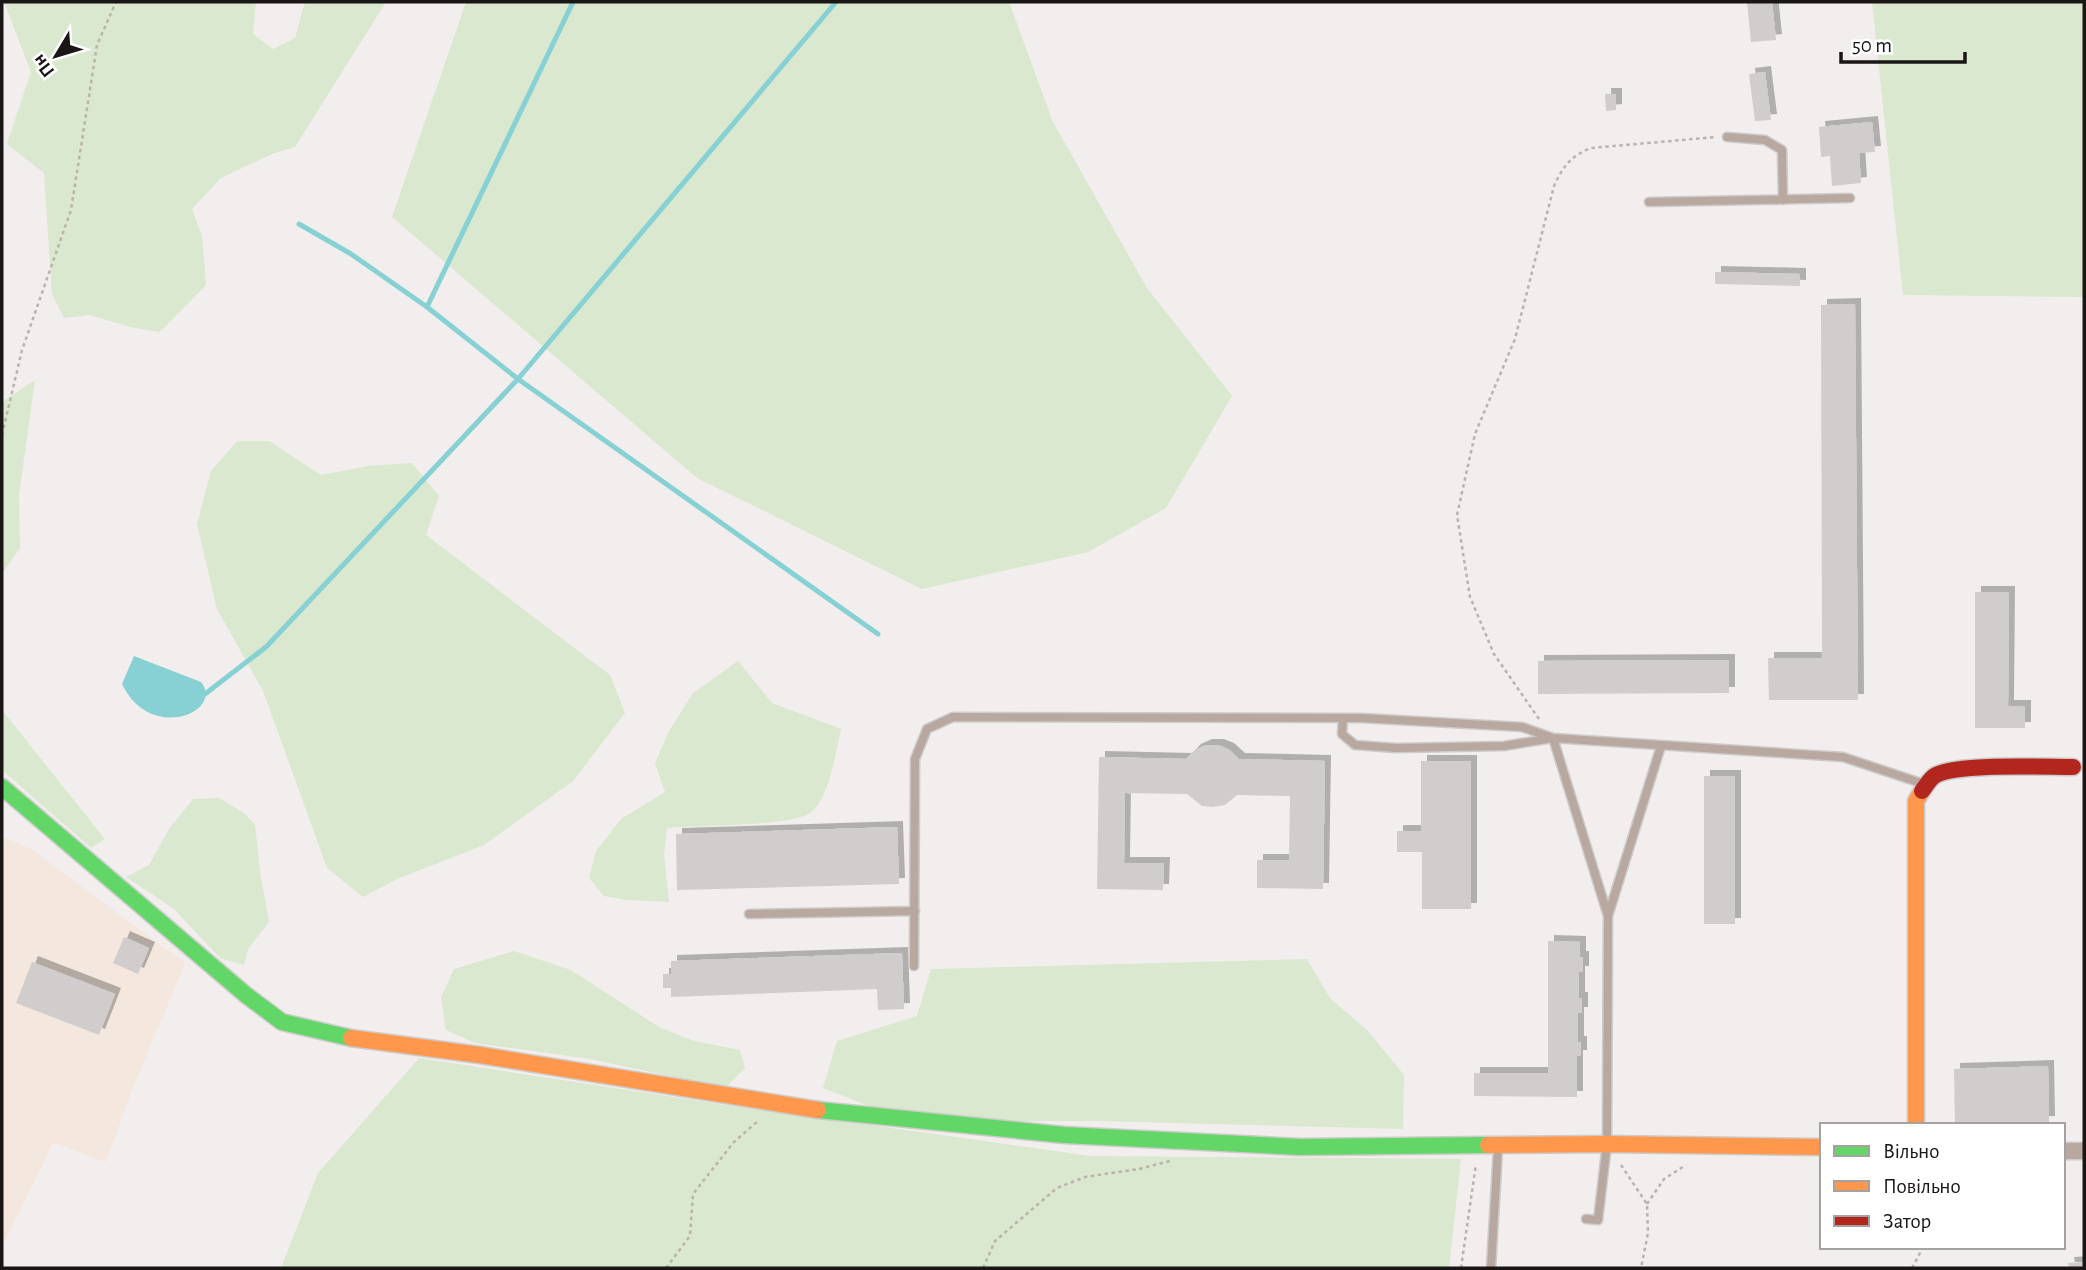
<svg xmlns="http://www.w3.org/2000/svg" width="2086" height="1270" font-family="'Alegreya Sans',sans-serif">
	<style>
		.industrial { fill: #f3e7de }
		.green { fill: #d9e8ce }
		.water { fill: #87d1d4 }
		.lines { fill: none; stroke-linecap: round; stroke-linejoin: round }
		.stream { stroke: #87d1d4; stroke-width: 5 }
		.building { fill: #d0cdcc; filter: url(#shadow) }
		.lane-casing { stroke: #cecccb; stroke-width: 11 }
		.street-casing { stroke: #cecccb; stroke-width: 19 }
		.fast-casing { stroke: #cecccb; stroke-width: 19 }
		.slow-casing { stroke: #cecccb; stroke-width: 19 }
		.jam-casing { stroke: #cecccb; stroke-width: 19 }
		.path { stroke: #bbb2ac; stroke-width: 2.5; stroke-dasharray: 3.5 3.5; stroke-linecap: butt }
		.lane { stroke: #b8a8a0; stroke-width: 8 }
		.street { stroke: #b8a8a0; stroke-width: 16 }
		.fast { stroke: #63d668; stroke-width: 16 }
		.slow { stroke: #ff974d; stroke-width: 16 }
		.jam { stroke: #b3261e; stroke-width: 16 }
	</style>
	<defs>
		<filter id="shadow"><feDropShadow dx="6" dy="-6" stdDeviation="0" flood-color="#0004"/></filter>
	</defs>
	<rect width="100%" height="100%" fill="#f2eeed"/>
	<path class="industrial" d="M2,836L31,849L185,963L132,1090L106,1162L53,1143L2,1247Z"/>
	<path class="green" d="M4,2H256L253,34L273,49L295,38L305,2H386L295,147L272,154L221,178L192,209L202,236L206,285L160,332L130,327L90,315L64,318L52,294L44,173L7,144L31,72Z
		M466,2H1009L1053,122L1147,288L1232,396L1166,508L1088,552L922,589L697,478L392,217Z
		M1872,2H2084V297L1903,295Z
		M35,380L19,495L20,548L2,574V402Z
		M237,441H269L321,475L368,466L412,463L439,496L426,535L610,675L625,713L573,781L484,845L397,879L363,897L327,868L263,691L217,609L197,524L211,471Z
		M738,661L772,703L841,729C836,751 829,800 810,813C788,827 698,825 667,828L664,855L669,902L627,900L604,896L589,878L596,851L621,819L665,792L655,763L669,731L693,693Z
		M2,710L105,839L91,848L2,770Z
		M219,798L244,813L255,824L260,872L269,922L248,949L244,965L220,958L174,909L126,877L149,865L169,829L193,799Z
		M514,951L571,970L659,1027L694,1041L740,1050L745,1068L725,1088L590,1059L475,1043L446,1030L441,997L454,969Z
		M1307,959L1330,998L1367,1030L1404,1075L1403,1129L1096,1121H982L882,1111L823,1088L837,1041L917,1016L931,969Z
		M419,1058L726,1105L1091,1156L1461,1159L1449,1268H281L318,1173Z"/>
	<path class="water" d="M134,656L201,682C225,711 151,744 122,684Z"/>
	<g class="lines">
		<path class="stream" d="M299,224L351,254L427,307L518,379L878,634
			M427,307L573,2
			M205,694L266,647L518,379L836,2"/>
	</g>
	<path class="building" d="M1747,2H1772L1776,40L1751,42Z
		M1765,72L1771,120L1755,121L1749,74Z
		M1605,94H1616V110L1606,111Z
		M1872,122L1875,152L1859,153L1861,183L1832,186L1830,156L1821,157L1819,127Z
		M1715,272L1800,274V286L1715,284Z
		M1855,304L1858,700H1769L1768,658H1822L1821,305Z
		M1975,592H2009L2008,706H2025V728H1975Z
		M1729,660V693L1538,694V661Z
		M1206,745H1218L1228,749L1239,759L1325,761L1323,889L1257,888V860H1289L1290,796L1237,795L1225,805L1213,807L1202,806L1187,794L1125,793L1124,863H1164L1163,890L1097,889L1099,757L1186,759L1195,750Z
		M1421,761H1471V909H1422V852H1397V831H1421Z
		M1704,776H1735V924H1704Z
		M897,827L899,884L677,890L676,834Z
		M124,937L149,948L138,974L113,963Z
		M1548,941L1580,942V957H1583V972H1579V998H1582V1013H1578V1042H1581V1056H1577V1097L1474,1096V1073H1548Z
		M902,953L904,1009L878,1010L877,989L671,997V988H663V974H671V961Z
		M32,962L115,994L99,1035L16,1003Z
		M2048,1066L2049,1122L1955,1125L1954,1069Z
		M2084,1262V1268H2069L2068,1263Z"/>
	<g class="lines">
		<defs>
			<path id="lane" d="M1727,137L1765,140L1782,150L1783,200
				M1649,202L1850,198
				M1343,718L1342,734L1355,745L1396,748L1504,746L1553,738L1843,757L1924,784
				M749,914L915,911
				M1608,916L1661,746
				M914,966L915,759L927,729L953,717L1361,718L1522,727L1553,738L1608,916L1607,1144L1598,1220L1586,1219
				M1491,1268L1498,1148"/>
			<path id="street" d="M2063,1151H2084"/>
			<path id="fast" d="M2,787L246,995L282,1022L351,1038
				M818,1110L1064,1135L1300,1147L1488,1145"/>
			<path id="slow" d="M351,1038L480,1055L818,1110
				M1916,1125V801L1922,791
				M1488,1145L1607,1144L1822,1147"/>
			<path id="jam" d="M1922,791C1926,786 1930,778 1936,775C1958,763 2044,767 2073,767"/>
		</defs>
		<use href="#lane" class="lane-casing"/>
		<use href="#street" class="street-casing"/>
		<use href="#fast" class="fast-casing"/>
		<use href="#slow" class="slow-casing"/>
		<use href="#jam" class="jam-casing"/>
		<path class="path" d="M2,435L22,350L71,210L97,45L116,2
			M1539,719L1494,654L1470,597L1457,515L1475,434L1515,339L1554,186C1563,166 1571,156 1591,148L1716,137
			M1621,1165L1647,1204L1648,1233L1641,1268
			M1647,1204L1664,1179L1686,1165
			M666,1268L690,1236L693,1194L734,1142L759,1120
			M983,1268L995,1241L1057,1188L1085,1177L1139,1169L1170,1161
			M1461,1268L1476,1164
			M1912,1268L1921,1251"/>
		<use href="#lane" class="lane"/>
		<use href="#street" class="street"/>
		<use href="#fast" class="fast"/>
		<use href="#slow" class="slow"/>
		<use href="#jam" class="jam"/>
	</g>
	<rect width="2086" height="1270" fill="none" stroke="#191615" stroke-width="7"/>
	<rect x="1820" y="1123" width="245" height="126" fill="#ffffff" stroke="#a3a2a1" stroke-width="2"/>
	<rect x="1834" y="1146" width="35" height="10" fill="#63d668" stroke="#a3a2a1" stroke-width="2"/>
	<text x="1883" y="1158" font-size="21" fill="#191615">Вільно</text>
	<rect x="1834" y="1181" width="35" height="10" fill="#ff974d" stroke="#a3a2a1" stroke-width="2"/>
	<text x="1883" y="1193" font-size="21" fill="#191615">Повільно</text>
	<rect x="1834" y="1216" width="35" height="10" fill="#b3261e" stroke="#a3a2a1" stroke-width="2"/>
	<text x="1883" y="1228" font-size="21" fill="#191615">Затор</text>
	<g transform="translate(56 56) rotate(232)" stroke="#ffffff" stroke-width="5" paint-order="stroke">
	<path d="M0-5L12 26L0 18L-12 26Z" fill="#191615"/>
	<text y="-10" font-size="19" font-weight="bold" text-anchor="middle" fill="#191615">Пн</text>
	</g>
	<path d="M1841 52v10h124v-10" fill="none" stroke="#191615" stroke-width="3.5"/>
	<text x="1852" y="52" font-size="21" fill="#191615" stroke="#ffffff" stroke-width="5" paint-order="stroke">50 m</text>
</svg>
